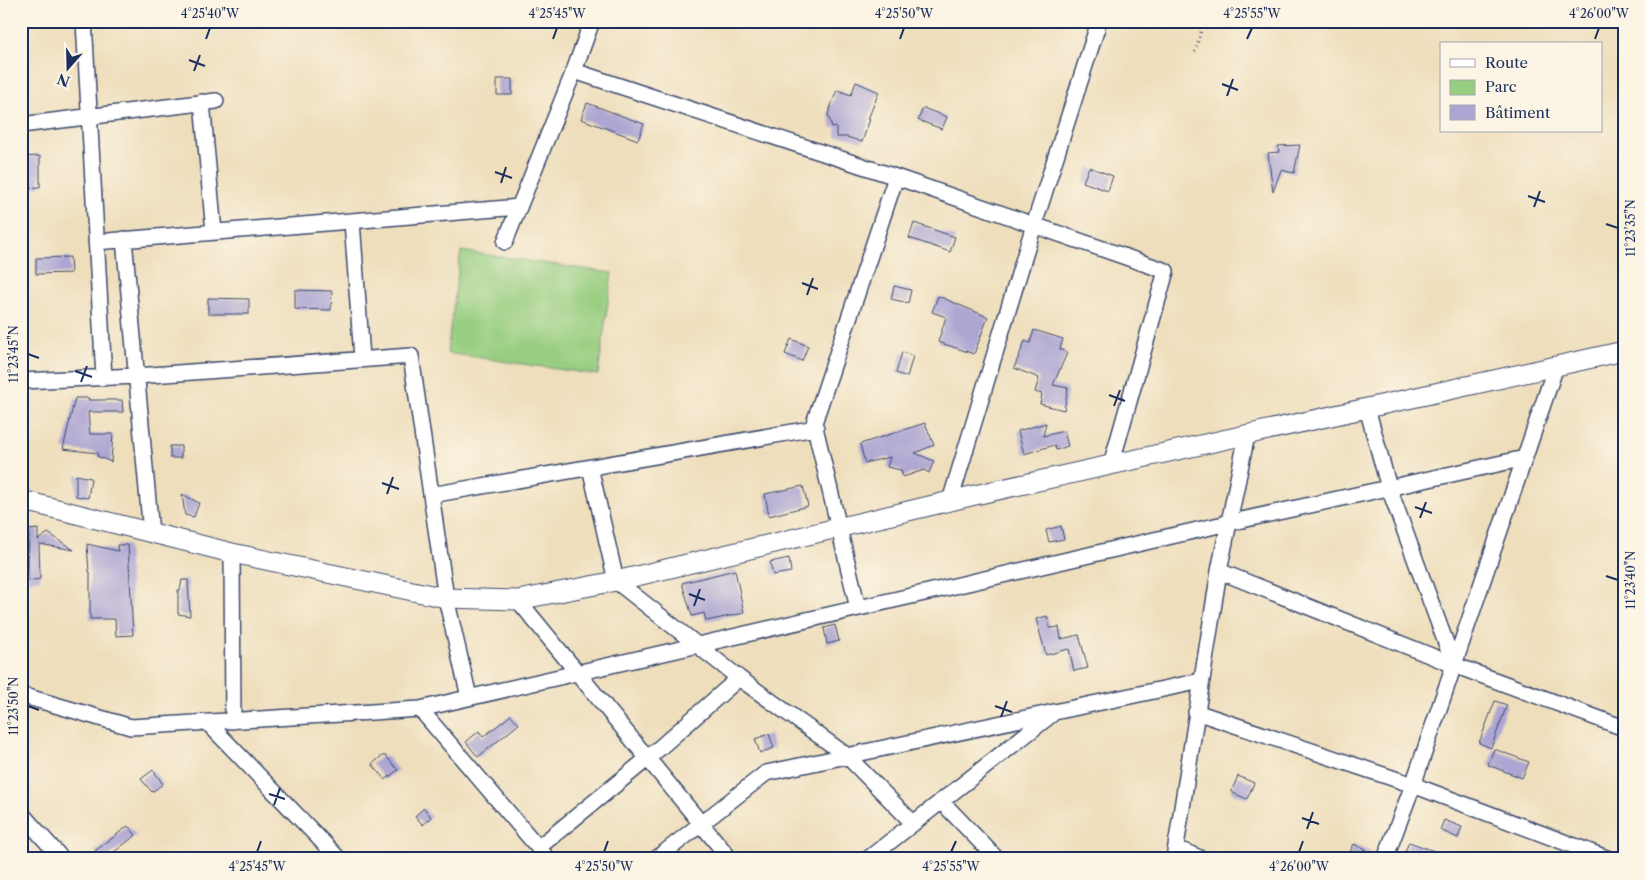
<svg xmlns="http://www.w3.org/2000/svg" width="1645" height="880" font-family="'Libre Caslon Text',serif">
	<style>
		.green { fill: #97ce80; stroke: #597e6f }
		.building { fill: #ada6d2 }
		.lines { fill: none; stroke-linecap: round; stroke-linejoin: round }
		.minor-casing { stroke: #3b496c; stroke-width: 18 }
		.tertiary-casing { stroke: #3b496c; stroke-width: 21 }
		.path { stroke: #3b496c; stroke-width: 2.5; stroke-dasharray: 1 4; stroke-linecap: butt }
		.minor { stroke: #fff; stroke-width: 15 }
		.tertiary { stroke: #fff; stroke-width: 19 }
		.ticks { fill: none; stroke: #1b2f5e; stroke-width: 2 }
		.neatline { fill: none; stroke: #1b2f5e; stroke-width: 2 }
		.ticks-label { font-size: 12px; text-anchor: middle; fill: #1b2f5e }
	</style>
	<rect width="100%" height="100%" fill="#fcf5e5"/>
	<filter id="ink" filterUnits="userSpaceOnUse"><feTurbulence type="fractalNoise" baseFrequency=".02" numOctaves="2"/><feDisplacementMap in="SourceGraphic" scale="10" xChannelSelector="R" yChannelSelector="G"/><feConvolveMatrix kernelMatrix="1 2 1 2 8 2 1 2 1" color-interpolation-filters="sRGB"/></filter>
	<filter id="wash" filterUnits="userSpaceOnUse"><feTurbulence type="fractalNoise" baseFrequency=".0096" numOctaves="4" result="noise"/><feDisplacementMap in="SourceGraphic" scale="20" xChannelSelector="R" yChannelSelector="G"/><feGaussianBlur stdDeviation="1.12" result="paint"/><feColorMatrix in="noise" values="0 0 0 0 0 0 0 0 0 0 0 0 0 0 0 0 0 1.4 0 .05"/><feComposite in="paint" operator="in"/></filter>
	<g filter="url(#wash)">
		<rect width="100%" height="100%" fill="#eedebc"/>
		<path class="green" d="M461,251L612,273L598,375L447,353Z"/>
		<g id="blocks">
			<path class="building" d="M497,79H512V95H497Z
				M856,82L879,92L868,119H870L862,142L847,137H836V127L832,128L828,114L837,90L851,95Z
				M587,103L644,124L638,140L581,119Z
				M923,108L947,117L942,129L918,120Z
				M1300,145L1294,173L1281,170L1273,192L1268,153L1279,152L1278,146Z
				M40,156V187L21,188V157Z
				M1089,167L1113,176L1108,191L1083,182Z
				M914,223L955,237L950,252L909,238Z
				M70,257L71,273L36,274V258Z
				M894,286L911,290L908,303L891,299Z
				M295,290L332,291L331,310L295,309Z
				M938,296L988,317L974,354L938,342L946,317L932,312Z
				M208,298L249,299V314H208Z
				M1034,330L1063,339L1060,349L1067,353L1053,385L1068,388L1064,410L1040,404L1042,394L1035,392L1039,378L1014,368L1025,341L1030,343Z
				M791,339L808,346L802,361L785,354Z
				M902,352L913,356L907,377L896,373Z
				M75,398H89L88,400H122L123,412H88L90,434H113L111,462L97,456L98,453L63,449Z
				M925,423L934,445L915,453L934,461L929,473L924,470L903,477L901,470L887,467L890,457L865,463L860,444Z
				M1046,423L1043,436L1064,431L1068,446L1056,450L1054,445L1024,454L1018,431Z
				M170,446H181V458H170Z
				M76,475L91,478L88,498L76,496Z
				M803,486L808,506L769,516L765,494Z
				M182,494L199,503L194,517L185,515Z
				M1061,526L1064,539L1049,542L1046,530Z
				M38,529V540L48,533L74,550L39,544L40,579L28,581L29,530Z
				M87,544L118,551L117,545H128L133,635L116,636L115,619H90V572H89Z
				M789,558L791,572L773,575L770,562Z
				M735,570L744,613L706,621L704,613L692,616L682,583Z
				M182,580H188L190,616L178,614V590H180Z
				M1047,616L1050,628L1059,627L1061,639L1079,635L1088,668L1074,671L1069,649L1046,655L1036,619Z
				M835,625L839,641L827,644L824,628Z
				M1495,701L1507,705L1491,748L1479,743Z
				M511,715L519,724L478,757L466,742L479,731L483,737Z
				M769,734L774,748L760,753L755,739Z
				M1494,749L1529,762L1522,778L1488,765Z
				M382,756H386L398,770L385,780L372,764Z
				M153,770L163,784L152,792L141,779Z
				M1238,776L1254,783L1247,799L1231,792Z
				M424,808L431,817L423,825L415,816Z
				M1444,820L1462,827L1458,838L1440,830Z
				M128,826L136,835L105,859H101L95,851Z
				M1409,842L1451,857V859H1402Z
				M1354,844L1376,855V859H1347Z"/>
		</g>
	</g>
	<g filter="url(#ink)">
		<use href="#blocks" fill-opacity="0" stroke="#3b496c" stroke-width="1"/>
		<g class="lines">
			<defs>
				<path id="minor" d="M84,21L104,378
					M574,71L896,177L1166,271L1111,465
					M202,102L214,232
					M21,125L216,101
					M352,221L362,358
					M124,239L151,533
					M96,242L519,207
					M505,242L574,71L592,21
					M21,381L137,376L411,356L446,598L469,697
					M1367,408L1389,488L1454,665
					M590,467L616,581L739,678L846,755L913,823
					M431,495L816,428
					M950,501L1034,225L1097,28
					M232,553L233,721
					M1219,571L1454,665L1624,728
					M518,600L730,859
					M858,608L814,423L896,177
					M21,695L131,727L420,709L1228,523L1525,458
					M420,709L548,859
					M1196,712L1413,785L1609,859
					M207,722L339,859
					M941,801L997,859
					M21,813L62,859
					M539,847L647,759L739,678
					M1176,848L1202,859
					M656,859L766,773L1201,681
					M868,859L1052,714
					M1174,859L1219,571L1247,435
					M1385,859L1413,785L1556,366"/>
				<path id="tertiary" d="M21,500L232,553L446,598L518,600L616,581L975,495L1624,351"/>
			</defs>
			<use href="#minor" class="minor-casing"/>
			<use href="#tertiary" class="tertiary-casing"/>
			<path class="path" d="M1195,52L1204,21"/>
			<use href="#minor" class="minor"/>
			<use href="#tertiary" class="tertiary"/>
		</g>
	</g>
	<path class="ticks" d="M206,39L210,28M553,39L557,28M900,39L904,28M1247,39L1252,28M1595,39L1599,28M189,60L205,66M194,71L200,55M1222,84L1238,90M1227,96L1233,79M495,172L512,178M501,183L506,167M1528,196L1545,202M1534,207L1540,191M1606,224L1618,228M802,283L818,289M807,295L813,278M28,354L39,358M75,371L92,377M81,382L87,366M1109,395L1125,401M1114,406L1120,390M382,483L399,489M387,494L393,477M1415,507L1432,513M1420,518L1426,502M1606,576L1618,580M689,594L705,600M694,606L700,589M28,706L39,710M995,706L1012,712M1001,717L1007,701M269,794L285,799M274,805L280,788M1302,818L1319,824M1307,829L1313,812M257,852L261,841M604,852L608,841M951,852L956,841M1299,852L1303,841"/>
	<rect width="1645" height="880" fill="none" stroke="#fcf5e5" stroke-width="55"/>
	<rect x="1440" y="42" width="162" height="90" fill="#fcf5e5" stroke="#a2a6af"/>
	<rect x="1450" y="59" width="25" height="8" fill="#ffffff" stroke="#a2a6af"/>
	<text x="1485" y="68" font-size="15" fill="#1b2f5e">Route</text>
	<rect x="1450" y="80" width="25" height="15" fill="#97ce80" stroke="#a2a6af"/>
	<text x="1485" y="92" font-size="15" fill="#1b2f5e">Parc</text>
	<rect x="1450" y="105" width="25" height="15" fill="#ada6d2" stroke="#a2a6af"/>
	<text x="1485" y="118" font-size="15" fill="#1b2f5e">Bâtiment</text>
	<g transform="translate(68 68) rotate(200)" stroke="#fcf5e5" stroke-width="4" paint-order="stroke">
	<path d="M0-4L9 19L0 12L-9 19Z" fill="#1b2f5e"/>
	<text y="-8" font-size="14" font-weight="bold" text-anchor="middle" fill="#1b2f5e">N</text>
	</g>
	<rect x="28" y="28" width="1590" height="824" class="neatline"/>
	<g class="ticks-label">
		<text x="210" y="18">4°25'40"W</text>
		<text x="557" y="18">4°25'45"W</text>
		<text x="904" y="18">4°25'50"W</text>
		<text x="1252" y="18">4°25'55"W</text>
		<text x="1599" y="18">4°26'00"W</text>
		<text transform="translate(1631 228) rotate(-90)" y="4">11°23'35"N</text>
		<text transform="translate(14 354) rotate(-90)" y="4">11°23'45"N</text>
		<text transform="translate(1631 580) rotate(-90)" y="4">11°23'40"N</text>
		<text transform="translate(14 706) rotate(-90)" y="4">11°23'50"N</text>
		<text x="257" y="871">4°25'45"W</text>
		<text x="604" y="871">4°25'50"W</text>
		<text x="951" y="871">4°25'55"W</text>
		<text x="1299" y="871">4°26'00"W</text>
	</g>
</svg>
